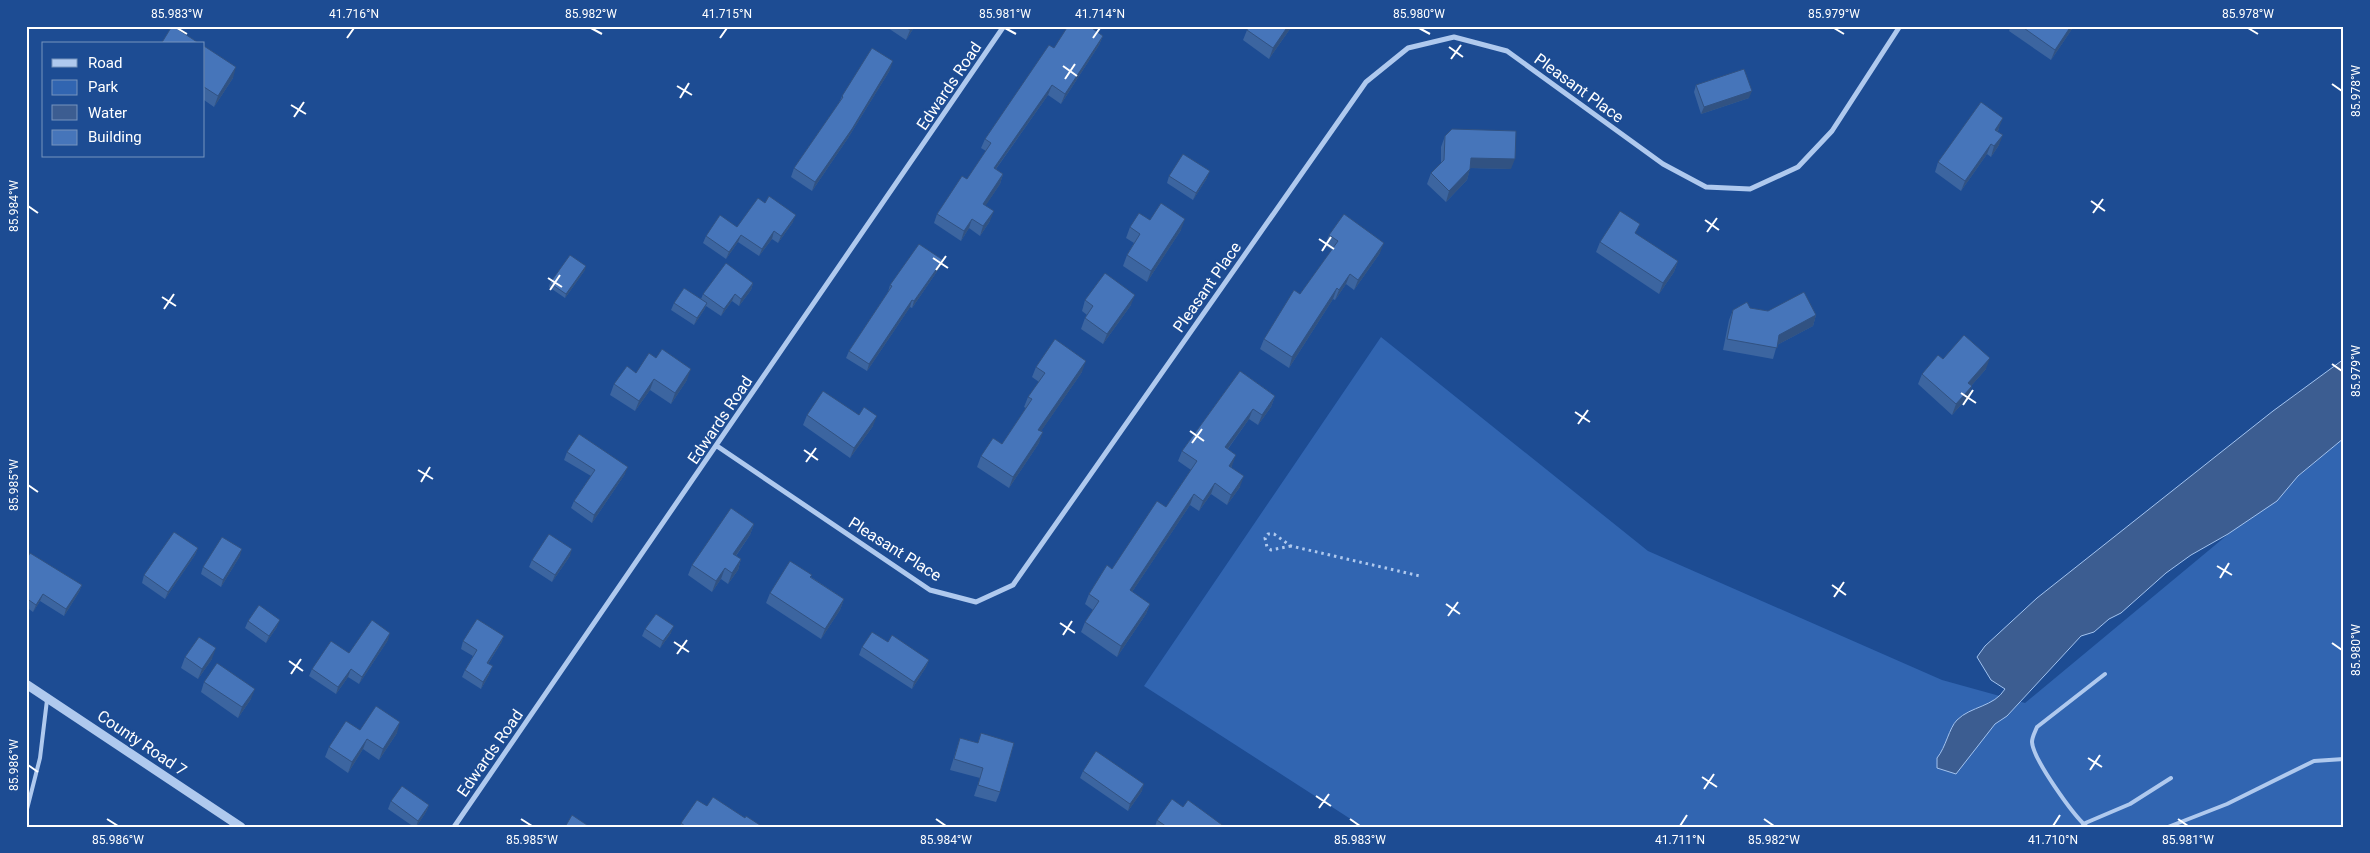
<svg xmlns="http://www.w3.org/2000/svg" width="2370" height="853" font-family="Roboto,sans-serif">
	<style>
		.green { fill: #3165b1 }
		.water { fill: #3c5d91; stroke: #a2c3f0 }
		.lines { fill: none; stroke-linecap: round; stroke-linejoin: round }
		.path { stroke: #afc9ee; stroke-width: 3; stroke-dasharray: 2.5 4; stroke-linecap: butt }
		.service { stroke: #afc9ee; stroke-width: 4 }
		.minor { stroke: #afc9ee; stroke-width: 5 }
		.tertiary { stroke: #afc9ee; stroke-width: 9 }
		.wall { fill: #3c65a0 }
		.shaded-wall { fill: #315282 }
		.building { fill: #4675ba; stroke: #315282 }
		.ticks { fill: none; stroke: #fff; stroke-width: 2 }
		.labels { text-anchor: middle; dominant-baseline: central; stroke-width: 4; stroke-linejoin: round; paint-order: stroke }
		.street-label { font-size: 16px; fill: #fff; stroke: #1d4c93 }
		.neatline { fill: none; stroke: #fff; stroke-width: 2 }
		.ticks-label { font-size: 12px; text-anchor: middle; fill: #fff }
	</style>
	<rect width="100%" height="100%" fill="#1d4c93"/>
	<path class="green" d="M1381,337L1648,551L1942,680L2025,703L2344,438V827H1363L1144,686Z"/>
	<path class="water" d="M2344,359V438L2298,476L2277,501L2228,534L2191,555L2166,573L2121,613L2109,619L2094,632L2081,636L2007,716L1995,724L1956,774L1937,768V758C1946,747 1949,728 1957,720C1971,706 1994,707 2005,689L1991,680L1977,657L1985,646L2037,598L2273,411Z"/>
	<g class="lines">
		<path class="path" d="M1291,546L1271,550L1267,547L1265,538L1268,534H1274L1291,546L1420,576"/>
		<path class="service" d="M26,813L40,758L47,700
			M2083,824L2130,804L2171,778
			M2087,827C2073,815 2033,759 2032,742C2032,737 2035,732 2037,727L2105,674
			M2168,827L2227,804L2314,761L2344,759"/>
		<path class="minor" d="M717,446L930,590L976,602L1013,585L1366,82L1408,48L1454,37L1507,51L1663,164L1706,187L1750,189L1798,167L1832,131L1900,26
			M454,827L1004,26"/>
		<path class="tertiary" d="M26,684L241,827"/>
	</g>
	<path class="wall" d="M885,26H915L906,40Z
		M1249,26H1292L1269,59L1243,40L1247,30Z
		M2011,26H2074L2051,60L2009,31Z
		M1103,36L1099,45L1061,104L1048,95L996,169L1003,174L1000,184L985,206L990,221L980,236L969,228L961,241L934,223L937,214L967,179L986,151L981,148L985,139L1054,48Z
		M204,46L233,78L214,107L204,100Z
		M890,70L848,138L812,191L791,177L794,168L839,103L842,96Z
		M1696,85L1749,98L1701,114L1694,92Z
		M1999,128L1998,131L1999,145L1991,157L1987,154L1961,191L1935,172L1938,162Z
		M1445,136L1511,169L1470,168L1467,180L1446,202L1427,184L1431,173L1441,164V147Z
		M1169,176L1207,178L1193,200L1167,183Z
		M1150,220L1181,230L1147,282L1123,266L1127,255L1134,243L1126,238L1130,227Z
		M793,222L778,243L772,239L759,256L738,242L726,259L703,243L706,236L737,227Z
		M1329,235L1380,253L1354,290L1346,284L1335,300L1333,299L1289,368L1260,349L1264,339L1300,294L1332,250L1325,245Z
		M1600,242L1678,261L1674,272L1659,294L1596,252Z
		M940,267L912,308L910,307L867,371L846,358L849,351L888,292L890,285Z
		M585,270L565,298L549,287L550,283Z
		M753,283L751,290L739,306L732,301L721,316L706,306L704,310L694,325L671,310L674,303L701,299L703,294Z
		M1085,300L1131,305L1103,344L1081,329L1085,318L1087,315L1082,311Z
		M1750,308L1768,311L1816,315L1813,326L1777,345L1773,359L1723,350L1729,320L1733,310Z
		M1943,359L1986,369L1971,386H1972L1968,397L1952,415L1918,384L1922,374Z
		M1036,367L1082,372L1041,431L1039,443L1009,488L977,467L981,456L1002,444L1026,408L1024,407L1028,397L1039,382L1032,377Z
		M1240,371L1275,396L1271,407L1258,425L1249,419L1228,449L1232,466L1231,468L1240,487L1227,505L1211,494L1199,511L1190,505L1132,592L1150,604L1146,614L1117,657L1081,632L1085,622L1093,610L1085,604L1089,594L1112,569L1166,507L1191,470L1178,461L1182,451Z
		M636,373L687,380L671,404L650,390L635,411L610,395L614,384Z
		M807,415L873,426L850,458L803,425Z
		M567,452L625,474L592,523L571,508L574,501L591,476L564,460Z
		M754,524L750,535L736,556L741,559L738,570L728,584L721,579L712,592L688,575L692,565Z
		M198,548L195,555L165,599L142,583L144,575Z
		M240,556L221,587L201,574L203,567Z
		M570,556L552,582L529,567L532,560Z
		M26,560L82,585L79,592L64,616L40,601L33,612L26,607Z
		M811,577L844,599L840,610L821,639L766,603L770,593Z
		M248,621L277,627L266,643L245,628Z
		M645,629L671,633L660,648L642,636Z
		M504,636L501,643L488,664L490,673L481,689L462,677L465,670L473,656L461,649L463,641Z
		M388,640L359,684L348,677L336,694L309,676L312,669L349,653Z
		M888,642L929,660L926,667L912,689L859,655L862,647Z
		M185,657L212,659L198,679L181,668Z
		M204,682L251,699L238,718L201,692Z
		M360,730L397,733L379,760L363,749L348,773L325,757L329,747Z
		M981,733L1000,792L996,802L974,796L980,778L950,770L960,738L978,743Z
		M1083,771L1142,791L1128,811L1080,778Z
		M391,801L429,805L426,812L416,827H414L388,809Z
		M707,806L745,818L763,827H680L681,823Z
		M1183,807L1225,827H1155L1157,820Z"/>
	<path class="shaded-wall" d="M912,26H915L906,40L910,30Z
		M1288,26H1292L1269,59L1273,48Z
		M2071,26H2074L2051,60L2055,50Z
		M1103,36L1099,45L1061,104L1065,94Z
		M893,61L890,70L848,138L812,191L815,182Z
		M236,67L233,78L214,107L218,96Z
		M1052,85L1048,95L990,177L994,168Z
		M1752,91L1749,98L1701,114L1704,107Z
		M2003,118L1999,128L1992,140L1995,130Z
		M2003,135L1999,145L1991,157L1994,146Z
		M1991,144L1987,154L1961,191L1965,181Z
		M1471,158L1515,159L1511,169L1467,168Z
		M1470,169L1467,180L1446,202L1449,191Z
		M1210,171L1207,178L1193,200L1196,193Z
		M1003,174L1000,184L980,214L983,204Z
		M994,211L990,221L980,236L983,226Z
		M796,215L793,222L778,243L781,236Z
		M972,219L969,228L961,241L964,231Z
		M1185,219L1181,230L1147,282L1151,271Z
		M774,231L772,239L759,256L762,249Z
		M741,235L738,242L726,259L729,252Z
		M1384,243L1380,253L1354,290L1358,280Z
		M943,260L940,267L912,308L914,301Z
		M1678,261L1674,272L1659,294L1663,283Z
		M586,266L585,270L565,298L566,294Z
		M1350,274L1346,284L1335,300L1339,290Z
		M753,283L751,290L739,306L741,299Z
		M1337,288L1333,299L1289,368L1292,357Z
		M735,294L732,301L721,316L724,309Z
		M1135,295L1131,305L1103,344L1107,334Z
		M912,300L910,307L867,371L869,364Z
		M707,303L704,310L694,325L697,318Z
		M1816,315L1813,326L1775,346L1779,335Z
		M1990,358L1986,369L1964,394L1968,383Z
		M1086,361L1082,372L1035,440L1038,430Z
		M691,369L687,380L671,404L675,393Z
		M654,379L650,390L635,411L639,401Z
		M1972,386L1968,397L1952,415L1956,404Z
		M1275,396L1271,407L1258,425L1262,415Z
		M1253,409L1249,419L1221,458L1225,447Z
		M877,416L873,426L850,458L854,448Z
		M1043,432L1039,443L1009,488L1013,477Z
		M1236,455L1232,466L1225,477L1229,466Z
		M628,467L625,474L592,523L594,515Z
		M1244,476L1240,487L1227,505L1231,495Z
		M1215,483L1211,494L1199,511L1203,501Z
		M1194,494L1190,505L1126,601L1130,590Z
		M754,524L750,535L730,564L733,554Z
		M198,548L195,555L165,599L168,592Z
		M242,549L240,556L221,587L223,580Z
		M572,549L570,556L552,582L555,575Z
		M741,559L738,570L728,584L732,573Z
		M725,568L721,579L712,592L716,581Z
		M82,585L79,592L64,616L66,609Z
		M43,594L40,601L33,612L36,605Z
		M844,599L840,610L821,639L825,629Z
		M1150,604L1146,614L1117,657L1121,646Z
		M280,620L277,627L266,643L269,636Z
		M674,626L671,633L660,648L663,641Z
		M390,633L388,640L359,684L362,677Z
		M504,636L501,643L484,670L487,663Z
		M216,648L212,659L198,679L202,669Z
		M929,660L926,667L912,689L914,682Z
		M493,666L490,673L481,689L483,682Z
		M351,669L348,677L336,694L338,687Z
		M255,689L251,699L238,718L242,707Z
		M400,722L397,733L379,760L383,749Z
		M367,739L363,749L348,773L352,762Z
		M1144,784L1142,791L1128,811L1130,804Z
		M429,805L426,812L416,827L418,821Z"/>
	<path class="building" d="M172,26H173L200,44H161Z
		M904,26H912L910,30Z
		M1068,26H1089L1103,36L1065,94L1052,85L994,168L1003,174L983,204L994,211L983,226L972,219L964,231L937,214L962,176L967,179L991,143L985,139L1049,45L1054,48Z
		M1249,26H1288L1273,48L1247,30Z
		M2021,26H2071L2055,50Z
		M204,46L236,67L218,96L204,87Z
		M872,48L893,61L852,129L815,182L794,168L843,97L842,96Z
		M1744,69L1752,91L1704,107L1696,85Z
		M1981,102L2003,118L1995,130L2003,135L1994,146L1991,144L1965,181L1938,162Z
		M1452,129L1516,131L1515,159L1471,158L1470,169L1449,191L1431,173L1444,160L1445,136Z
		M1183,154L1210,171L1196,193L1169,176Z
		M769,196L796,215L781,236L774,231L762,249L741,235L729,252L706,236L720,215L737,227L758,198L765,203Z
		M1161,203L1185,219L1151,271L1127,255L1140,234L1130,227L1139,213L1150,220Z
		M1620,211L1640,224L1635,233L1678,261L1663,283L1600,242Z
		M1344,214L1384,243L1358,280L1350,274L1339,290L1337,288L1292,357L1264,339L1294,290L1300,294L1338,241L1329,235Z
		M919,244L943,260L914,301L912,300L869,364L849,351L892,286L890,285Z
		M570,255L586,266L566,294L550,283Z
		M726,263L753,283L741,299L735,294L724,309L703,294Z
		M1105,273L1135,295L1107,334L1085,318L1093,306L1085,300Z
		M684,288L707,303L697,318L674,303Z
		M1804,292L1816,315L1779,335L1777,348L1727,339L1733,310L1747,302L1750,308L1768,311Z
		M1964,335L1990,358L1968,383L1972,386L1956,404L1922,374L1938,355L1943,359Z
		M1055,339L1086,361L1038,430L1043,432L1013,477L981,456L993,438L1002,444L1032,399L1028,397L1045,373L1036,367Z
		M662,349L691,369L675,393L654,379L639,401L614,384L627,366L636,373L649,353L656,358Z
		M1240,371L1275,396L1262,415L1253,409L1225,447L1236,455L1229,466L1244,476L1231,495L1215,483L1203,501L1194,494L1130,590L1150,604L1121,646L1085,622L1099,601L1089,594L1107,565L1112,569L1157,501L1166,507L1197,461L1182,451Z
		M823,391L859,415L864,407L877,416L854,448L807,415Z
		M579,434L628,467L594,515L574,501L595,470L567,452Z
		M731,508L754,524L733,554L741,559L732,573L725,568L716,581L692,565Z
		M174,532L198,548L168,592L144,575Z
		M549,534L572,549L555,575L532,560Z
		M222,537L242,549L223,580L203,567Z
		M30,553L82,585L66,609L43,594L36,605L26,598V560Z
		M790,561L812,575L810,577L844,599L825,629L770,593Z
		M259,605L280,620L269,636L248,621Z
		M656,614L674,626L663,641L645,629Z
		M477,619L504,636L487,663L493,666L483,682L465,670L477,650L463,641Z
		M372,620L390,633L362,677L351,669L338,687L312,669L331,641L349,653Z
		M872,632L888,642L892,635L929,660L914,682L862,647Z
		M199,637L216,648L202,669L185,657Z
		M217,663L255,689L242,707L204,682Z
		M376,706L400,722L383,749L367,739L352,762L329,747L346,721L360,730Z
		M981,733L1014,743L1000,792L978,785L983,768L954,759L960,738L978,743Z
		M1096,751L1144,784L1130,804L1083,771Z
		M402,786L429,805L418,821L391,801Z
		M713,797L745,818L746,816L763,827H686L681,823L697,800L707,806Z
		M1172,799L1183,807L1188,800L1225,827H1167L1157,820Z
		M572,815L590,827H565Z"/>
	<path class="ticks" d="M177,28L187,34M591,28L602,34M1005,28L1016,34M1419,28L1430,34M1834,28L1844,34M2248,28L2258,34M347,38L354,28M720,38L727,28M1093,38L1100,28M1449,47L1463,57M1451,59L1461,45M1063,66L1077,76M1065,79L1075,64M2332,84L2342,91M677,86L692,95M680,98L689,83M291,105L306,114M294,117L304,102M2091,201L2105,211M28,206L38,213M2093,213L2103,199M1705,220L1719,230M1707,232L1717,218M1319,239L1334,249M1322,251L1331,237M933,258L948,268M936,270L946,256M548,278L562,287M550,290L560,275M162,297L176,306M164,309L174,294M2332,364L2342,371M1961,393L1976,403M1963,405L1973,390M1575,412L1590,422M1578,424L1588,410M1190,431L1204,441M1192,443L1202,429M804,450L818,460M806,462L816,448M418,470L433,479M421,482L430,467M28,485L38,492M2217,566L2232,575M2220,578L2229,563M1832,585L1846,595M1834,597L1844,582M1446,604L1460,614M1448,616L1458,602M1060,623L1075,633M1063,635L1072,621M674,642L689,652M2332,643L2342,650M677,654L687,640M289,661L303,671M291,674L301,659M2088,758L2102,767M28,765L38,772M2090,770L2100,755M1702,777L1717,787M1704,789L1714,774M1316,796L1331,806M1319,808L1329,794M107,819L118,826M521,819L532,826M936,819L946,826M1350,819L1360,826M1764,819L1774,826M2178,819L2188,826M1680,826L1687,815M2053,826L2060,815"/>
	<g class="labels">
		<g class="street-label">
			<text transform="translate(949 86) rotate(-56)">Edwards Road</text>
			<text transform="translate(1579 88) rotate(36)">Pleasant Place</text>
			<text transform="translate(1207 287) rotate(-55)">Pleasant Place</text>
			<text transform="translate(720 420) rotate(-56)">Edwards Road</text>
			<text transform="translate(895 549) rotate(32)">Pleasant Place</text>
			<text transform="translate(142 743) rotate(34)">County Road 7</text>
			<text transform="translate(490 753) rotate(-55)">Edwards Road</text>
		</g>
	</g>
	<rect width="2370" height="853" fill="none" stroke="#1d4c93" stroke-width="55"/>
	<rect x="42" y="42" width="162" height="115" fill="#1d4c93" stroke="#7794be"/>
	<rect x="52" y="59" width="25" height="8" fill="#afc9ee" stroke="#7794be"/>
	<text x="88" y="68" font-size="15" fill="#ffffff">Road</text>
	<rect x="52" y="80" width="25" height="15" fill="#3165b1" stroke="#7794be"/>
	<text x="88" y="92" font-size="15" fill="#ffffff">Park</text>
	<rect x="52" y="105" width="25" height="15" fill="#3c5d91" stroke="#7794be"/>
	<text x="88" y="118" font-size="15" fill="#ffffff">Water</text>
	<rect x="52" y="130" width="25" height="15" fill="#4675ba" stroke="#7794be"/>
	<text x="88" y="142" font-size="15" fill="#ffffff">Building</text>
	<rect x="28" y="28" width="2314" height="798" class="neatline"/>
	<g class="ticks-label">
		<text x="177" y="18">85.983°W</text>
		<text x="354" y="18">41.716°N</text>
		<text x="591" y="18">85.982°W</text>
		<text x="727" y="18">41.715°N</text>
		<text x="1005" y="18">85.981°W</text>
		<text x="1100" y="18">41.714°N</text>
		<text x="1419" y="18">85.980°W</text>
		<text x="1834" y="18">85.979°W</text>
		<text x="2248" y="18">85.978°W</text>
		<text transform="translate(2356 91) rotate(-90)" y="4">85.978°W</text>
		<text transform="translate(14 206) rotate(-90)" y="4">85.984°W</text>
		<text transform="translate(2356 371) rotate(-90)" y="4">85.979°W</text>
		<text transform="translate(14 485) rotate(-90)" y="4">85.985°W</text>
		<text transform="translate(2356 650) rotate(-90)" y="4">85.980°W</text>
		<text transform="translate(14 765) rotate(-90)" y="4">85.986°W</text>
		<text x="118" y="844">85.986°W</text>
		<text x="532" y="844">85.985°W</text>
		<text x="946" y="844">85.984°W</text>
		<text x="1360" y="844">85.983°W</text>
		<text x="1680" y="844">41.711°N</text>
		<text x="1774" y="844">85.982°W</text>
		<text x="2053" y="844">41.710°N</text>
		<text x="2188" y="844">85.981°W</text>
	</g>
</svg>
